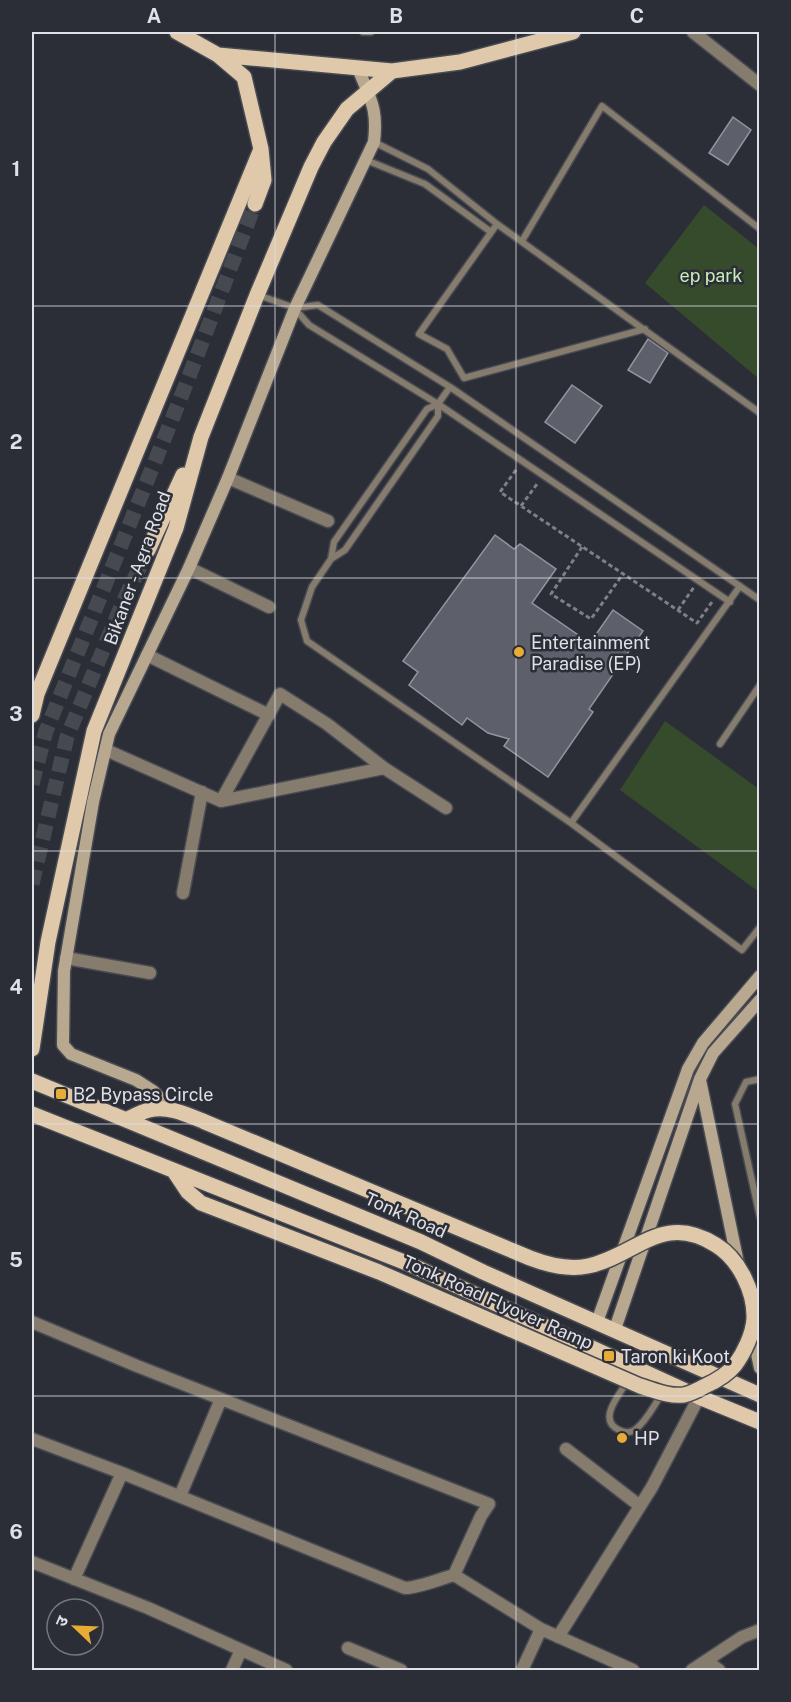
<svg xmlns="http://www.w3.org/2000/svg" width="791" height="1702" font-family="'Public Sans','Noto Sans Devanagari',sans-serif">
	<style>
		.green { fill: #364a2c }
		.building { fill: #5d606a; stroke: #9295a0; stroke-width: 1.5 }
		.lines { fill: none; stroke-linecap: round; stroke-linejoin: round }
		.primary-tunnel { stroke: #474951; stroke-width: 15; stroke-dasharray: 15 8; stroke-linecap: butt }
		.lane-casing { stroke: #494b53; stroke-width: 9 }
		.street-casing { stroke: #494b53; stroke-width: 15 }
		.secondary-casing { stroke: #494b53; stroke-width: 15 }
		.primary-casing { stroke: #494b53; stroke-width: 18 }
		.path { stroke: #7e7f87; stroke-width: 3; stroke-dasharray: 4.5 3; stroke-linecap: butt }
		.lane { stroke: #867c6d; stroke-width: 6 }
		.street { stroke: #867c6d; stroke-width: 12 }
		.secondary { stroke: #b8a890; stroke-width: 12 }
		.primary { stroke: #dfc9aa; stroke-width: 15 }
		.primary-bridge-casing { stroke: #494b53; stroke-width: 18; stroke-linecap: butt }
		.primary-bridge { stroke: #dfc9aa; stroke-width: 15 }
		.grid { fill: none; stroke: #e0e1e7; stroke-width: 1.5; stroke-opacity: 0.55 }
		.poi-dot { fill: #e6ac36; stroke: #2c2e37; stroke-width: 2 }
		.labels { text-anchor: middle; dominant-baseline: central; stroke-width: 5; stroke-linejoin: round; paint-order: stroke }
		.park-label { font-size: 18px; fill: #c6edb3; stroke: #2c2e37 }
		.street-label { font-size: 18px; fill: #e0e1e7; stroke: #2c2e37 }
		.poi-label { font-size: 18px; fill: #e0e1e7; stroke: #2c2e37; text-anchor: start }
		.neatline { fill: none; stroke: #e0e1e7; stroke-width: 2 }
		.grid-label { font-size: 20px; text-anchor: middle; font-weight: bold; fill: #e0e1e7 }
	</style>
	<rect width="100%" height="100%" fill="#2c2e37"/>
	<path class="green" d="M704,205L759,249V379L645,283Z
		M665,721L759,789V892L620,790Z"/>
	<path class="building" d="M733,117L751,130L728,165L709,153Z
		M648,339L668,353L650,383L628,370Z
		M572,385L602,406L575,443L545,422Z
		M495,535L514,549L520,544L556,569L532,603L590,643L613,610L643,631L589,709L593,712L548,777L504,746L509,739L488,733L467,718L462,725L409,685L418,672L403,661Z"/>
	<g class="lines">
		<path class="primary-tunnel" d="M32,784L46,731L183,392L255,204
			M32,884L67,737L123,602L148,550"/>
		<defs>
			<path id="lane" d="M363,32H371
				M374,142L428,169L497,224L760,413
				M366,160L425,184L491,232
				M497,224L419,334L447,349L464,378L645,329
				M522,241L602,106L760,229
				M258,295L295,308L318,305L450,387L760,600
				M295,309L309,325L438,404L730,602
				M438,404L427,409L334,542L331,559L345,550L438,416V404L450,387
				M331,559L312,587L301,620L307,641L571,823L742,950L760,927
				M720,744L760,685
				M571,823L740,586
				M760,1079L746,1082L735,1104L760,1217
				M627,1382C619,1395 597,1420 619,1430C625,1433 632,1433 637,1428C647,1420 654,1405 662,1394"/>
			<path id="street" d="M693,32L760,85
				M228,478L328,521
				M189,568L269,607
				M147,655L269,715
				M106,750L221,801L384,768L446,808
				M221,801L280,694L327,724L384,768
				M183,893L202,792
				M66,958L150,973
				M32,1322L137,1366L489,1504L481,1516L454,1575L541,1629L522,1670
				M32,1439L122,1473L405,1588C418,1588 440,1579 454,1575
				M566,1449L640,1506
				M180,1496L221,1399
				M32,1562L148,1608L286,1670
				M74,1579L122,1473
				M541,1629L633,1670
				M558,1637L652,1487L699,1397
				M348,1648L401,1670
				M707,1661L719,1670
				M232,1670L241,1650
				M692,1670L742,1637L760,1630"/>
			<path id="secondary" d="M700,1080L739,1268
				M171,1110L153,1091L136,1080L71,1054L63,1045L64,971L93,802L109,734L189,568L228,478L295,308L374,142C378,107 370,99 358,68
				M597,1322L688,1069L703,1043L760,976
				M615,1329L700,1079L713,1053L760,1000
				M752,1330L760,1368"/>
			<path id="primary" d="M177,32L218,55L392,71L460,62L573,32
				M218,55L244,77L261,149L264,180L255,204
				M148,550L183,475
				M32,715L37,694L261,149
				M32,1049L48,942L94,731L176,528L201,437L257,295L311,167L324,142L347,109L392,71
				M32,1081L421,1242L483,1272L760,1395
				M32,1114L409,1264L699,1397L760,1422
				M126,1120C134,1116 141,1112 149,1110C168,1105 188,1115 205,1122
				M174,1171L188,1192L201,1203"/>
		</defs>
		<use href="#lane" class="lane-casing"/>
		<use href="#street" class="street-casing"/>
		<use href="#secondary" class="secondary-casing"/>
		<use href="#primary" class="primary-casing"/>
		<path class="path" d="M516,470L500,492L697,623L712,602
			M521,506L537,484
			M582,547L551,594L591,619L623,574
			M678,610L694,587"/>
		<use href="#lane" class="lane"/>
		<use href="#street" class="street"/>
		<use href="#secondary" class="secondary"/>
		<use href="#primary" class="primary"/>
		<defs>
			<path id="primary-bridge" d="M201,1203L379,1272L640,1386C654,1390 669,1397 684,1395C692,1393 698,1390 705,1386C716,1381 727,1375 735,1365C744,1353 753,1334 754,1319C755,1292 739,1259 716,1245C662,1211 636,1256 588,1266C569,1270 548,1265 530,1258L205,1122"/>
		</defs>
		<use href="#primary-bridge" class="primary-bridge-casing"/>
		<use href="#primary-bridge" class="primary-bridge"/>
	</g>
	<path class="grid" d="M275,32V1670M516,32V1670M32,306H760M32,578H760M32,851H760M32,1124H760M32,1396H760"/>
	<g class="poi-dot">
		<circle cx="519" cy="652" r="6"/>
		<rect x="55" y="1088" width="12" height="12" rx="3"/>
		<rect x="603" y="1350" width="12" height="12" rx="3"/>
		<circle cx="622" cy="1438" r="6"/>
	</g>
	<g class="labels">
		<g class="park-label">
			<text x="711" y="275">ep park</text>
		</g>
		<g class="street-label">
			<text transform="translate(137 568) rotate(-70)">Bikaner - Agra Road</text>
			<text transform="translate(406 1215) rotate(24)">Tonk Road</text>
			<text transform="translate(498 1302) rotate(24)">Tonk Road Flyover Ramp</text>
		</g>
		<g class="poi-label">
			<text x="531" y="642">Entertainment<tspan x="531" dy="21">Paradise (EP)</tspan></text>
			<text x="73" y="1094">B2 Bypass Circle</text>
			<text x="621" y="1356">Taron ki Koot</text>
			<text x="634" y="1438">HP</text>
		</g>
	</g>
	<rect width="791" height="1702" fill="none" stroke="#2c2e37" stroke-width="66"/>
	<g transform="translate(75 1627) rotate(293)"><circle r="28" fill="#2c2e37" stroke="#74767d" stroke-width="1.5"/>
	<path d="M0-4.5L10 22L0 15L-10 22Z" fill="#e6ac36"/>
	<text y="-9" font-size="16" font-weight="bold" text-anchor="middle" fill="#e0e1e7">उ</text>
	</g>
	<rect x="33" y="33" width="725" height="1636" class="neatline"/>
	<g class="grid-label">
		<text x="154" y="23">A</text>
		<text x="396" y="23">B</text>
		<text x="637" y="23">C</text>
		<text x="16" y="176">1</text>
		<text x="16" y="449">2</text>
		<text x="16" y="721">3</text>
		<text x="16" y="994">4</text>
		<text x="16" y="1267">5</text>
		<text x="16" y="1539">6</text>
	</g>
</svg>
